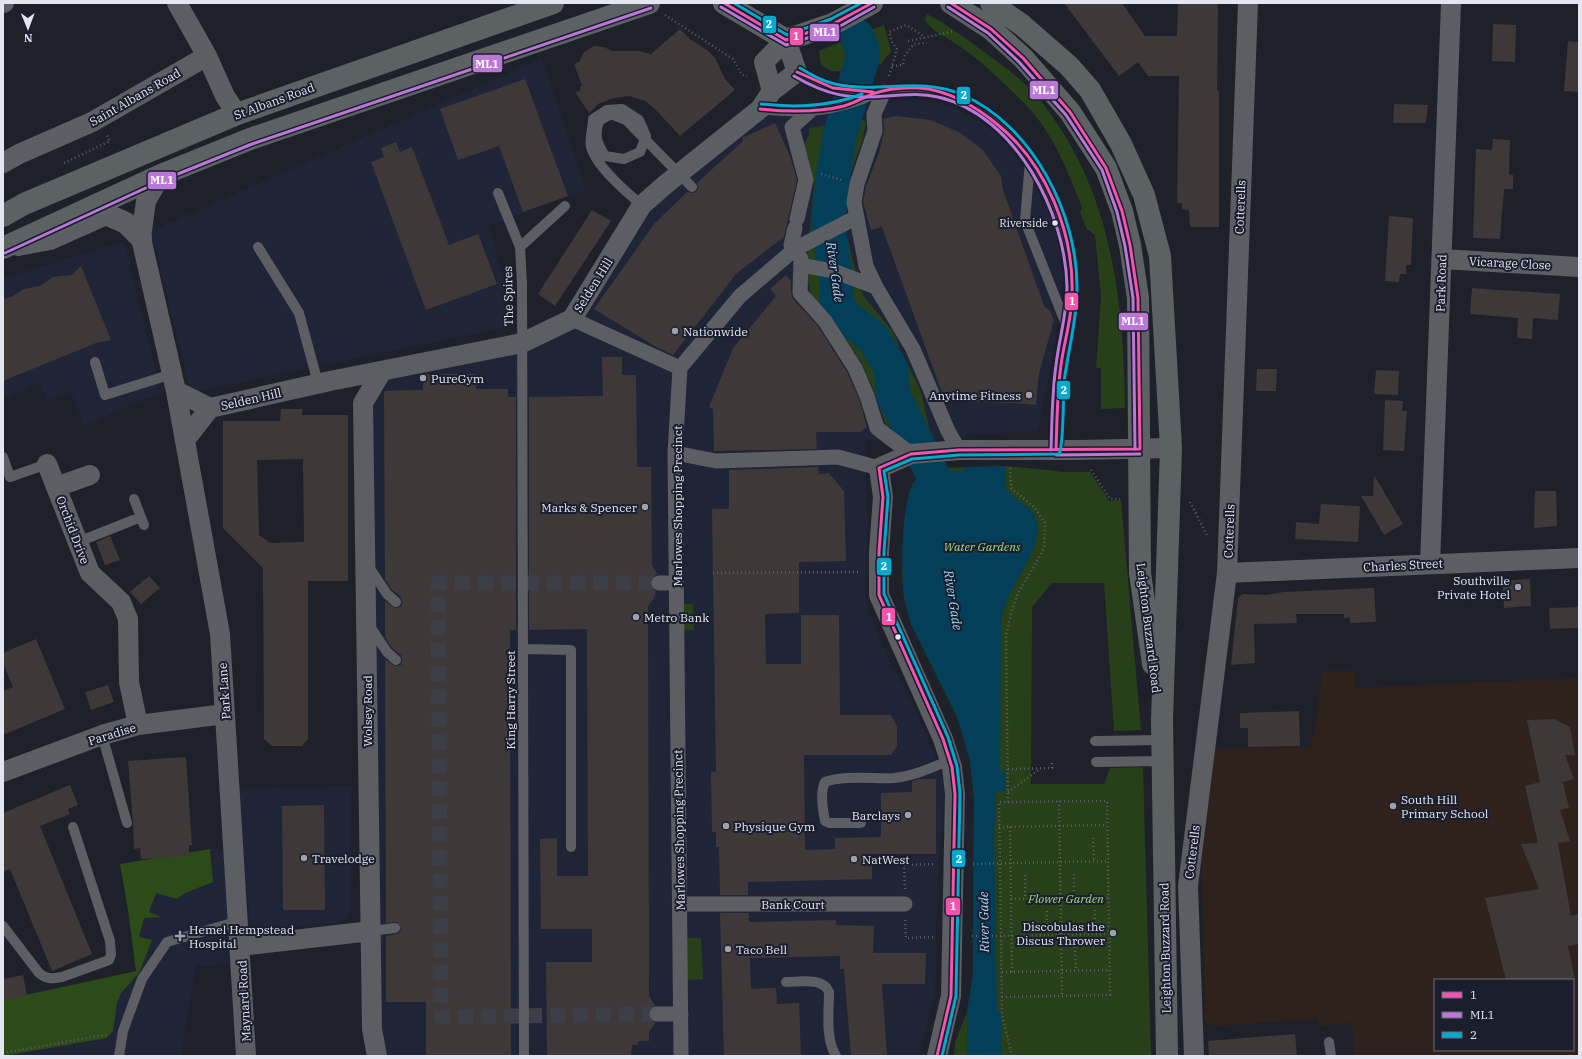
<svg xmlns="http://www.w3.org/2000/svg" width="1582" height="1059" font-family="'IBM Plex Serif',serif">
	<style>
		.built { fill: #1f2437 }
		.education { fill: #2f211b; fill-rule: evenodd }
		.green { fill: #274019 }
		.forest { fill: #2d4b19 }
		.water { fill: #033f59 }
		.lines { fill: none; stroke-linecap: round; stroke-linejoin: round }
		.river { stroke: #033f59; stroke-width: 34 }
		.building { fill: #3f3838; fill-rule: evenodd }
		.pedestrian-tunnel { stroke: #3c3f47; stroke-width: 15; stroke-dasharray: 15 8; stroke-linecap: butt }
		.path { stroke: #5b5d64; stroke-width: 2.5; stroke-dasharray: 1 3; stroke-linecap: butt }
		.service { stroke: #5c5e64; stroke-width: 10 }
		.pedestrian { stroke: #5c5e64; stroke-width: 15 }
		.minor { stroke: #5c5e64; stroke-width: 20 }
		.tertiary { stroke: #5c5e64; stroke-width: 22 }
		.primary { stroke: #5c6264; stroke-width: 22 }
		.bus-1-casing { stroke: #1a1e2d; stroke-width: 6 }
		.bus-2-casing { stroke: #1a1e2d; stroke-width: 6 }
		.bus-3-casing { stroke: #1a1e2d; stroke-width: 6 }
		.bus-1 { stroke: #f653ac; stroke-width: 3 }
		.bus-2 { stroke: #ba77d6; stroke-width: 3 }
		.bus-3 { stroke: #00a9ce; stroke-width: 3 }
		.bus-dot { fill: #e3e6f1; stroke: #1a1e2d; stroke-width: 1.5 }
		.poi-dot { fill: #9ea1ab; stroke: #1a1e2d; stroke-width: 1.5 }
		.labels { text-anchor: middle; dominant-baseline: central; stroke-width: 4; stroke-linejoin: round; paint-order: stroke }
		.bus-label { font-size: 11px; fill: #e3e6f1; stroke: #1a1e2d; text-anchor: end }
		.street-label { font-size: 12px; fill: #e3e6f1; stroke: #1a1e2d }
		.poi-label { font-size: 12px; fill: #e3e6f1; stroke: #1a1e2d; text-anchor: start }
		.park-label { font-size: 12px; font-style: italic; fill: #a5dc86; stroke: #1a1e2d }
		.water-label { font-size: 13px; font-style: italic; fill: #9fd8fa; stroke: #1a1e2d }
		.line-badge { stroke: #1a1e2d; stroke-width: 1.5 }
		.badge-label { font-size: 11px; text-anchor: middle; font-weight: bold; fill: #fff }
	</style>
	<rect width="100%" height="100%" fill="#1e2129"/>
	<path class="built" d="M542,58L586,190L489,226L517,325L191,393L151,231Z
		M920,100L949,105L985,124L1006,144L1024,168L1049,211L1061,250L1063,280L1053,354L1038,431L958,436L914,445L865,439L868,522L866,573L865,597L868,609L886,653L918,716L940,769L945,790L938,873L936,934L937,946L935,991L919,1056H377L363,403L382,371L572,319L666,184L770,115L870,105L885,102Z
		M124,241L161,393L84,425L71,392L47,401L40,383L3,399V278Z
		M351,786V911L348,918L342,922L259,931L250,923L237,789Z
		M216,848L225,857L229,965L196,966L181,1056H3V1000L139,973L120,864Z"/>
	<path class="education" d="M1322,671H1355V688L1579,678V1056H1354L1352,1023L1319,1026L1318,1019L1216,1026L1205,1023L1202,864L1210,749L1310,747L1315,732ZM1435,980H1573V1050H1435Z"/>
	<path class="green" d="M927,14C946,24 963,36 980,49C1000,63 1020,78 1036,95C1045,105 1053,118 1061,129C1114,212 1124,312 1125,408L1101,409V368H1096L1101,297L1095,235L1087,229L1080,213L1082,207C1067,170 1053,132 1024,103C1002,81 978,57 950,40C940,34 930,30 925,19Z
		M884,25L891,51L881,64L854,72L831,71L821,65L819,51Z
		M864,120L866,123L862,142L844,191L842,202L846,233L860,289L865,298L894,333L900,350L920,389L929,427L924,429L887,427L871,384L860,360L829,315L813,299L810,291L807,275V258L814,184L804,145L809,135V128Z
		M1006,466L1065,472H1090L1109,501L1121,500L1141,730L1114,731L1104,583H1052L1032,607L1031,784H1104L1110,768L1143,767L1151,1056H954L955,1042L967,1012L973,975L974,798L970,760L960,723L911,624L904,599L902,575L903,546L909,495L913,483L920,475L938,468Z
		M678,604H693L694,630L679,629Z
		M684,938H701L703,979L685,980Z"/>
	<path class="forest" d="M210,849L213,882L185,893L177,899L156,893L149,912L161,917L144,918L139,937L152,940L139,973L121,993L117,1003L113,1031L107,1038L3,1056V1000L136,971L128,910L120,864Z"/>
	<path class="water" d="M1006,466V489C1014,499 1029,505 1035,516C1047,540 1017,577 1008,598C1005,605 1003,612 1001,618L1000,771H1005L1006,791H995L996,825L994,826L997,1012H1001V1056H983L979,1054L967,1056V1012L973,975L974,798L970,760L956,714L911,624C909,615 905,606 904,597C901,571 901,506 913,484C919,473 933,468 944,467L945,471H964V467Z"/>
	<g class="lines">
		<path class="river" d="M857,36L863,51V57L840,134L832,184L828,225L836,280L837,304L844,315L873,338L891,368L893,394L932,473L939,515"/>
	</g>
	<path class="building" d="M1064,3H1122L1145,36H1177L1178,3H1218L1217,91H1219V227H1190L1189,210L1182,209V203H1177L1179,76H1148L1138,62L1119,76Z
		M1493,24L1516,25L1515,62L1492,61Z
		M680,29L691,40L707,50L715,58L725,79L735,90L680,136L655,109L645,101L630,96L614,98L598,104L589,113L575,92L580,91V87L582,86L574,64L579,62L584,52L594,46L604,47L612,51H638L651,54Z
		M1568,41L1579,42V92L1564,91Z
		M525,79L568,196L523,212L499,146L458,160L440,109Z
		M1394,104L1428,105L1426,123H1393Z
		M896,116L930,120L959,132L983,150L1001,176L1003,190L1044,306L1050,311L1054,320L1039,373L1036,405L1013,403L945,401L882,227L871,230L863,202L866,186L879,153L884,131L883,119Z
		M775,123L790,156L797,180L784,237L737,273L673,355L658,348L594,309L654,224L687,192L691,193L696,192L698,188L697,183L743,141L742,138Z
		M1493,139L1510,140L1509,174L1513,175V189H1504L1500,239L1473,238L1476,149L1492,150Z
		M396,142L400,152L412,147L449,245L478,234L497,284L426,310L371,162L384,157L381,148Z
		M592,210L611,221L555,306L538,294Z
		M1389,216L1413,218L1411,265H1406V274H1400L1399,282L1385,281Z
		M81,266L111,340L96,343L3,381V299L11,297L24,289L40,286L53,277L72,275Z
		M786,275L791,281V293L793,299L818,326L847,372L859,399L867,427L860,432H816L817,449L714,451L713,409L709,407L733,348L776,296L770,289Z
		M1472,288L1560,294L1558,320L1533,318L1532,339L1517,338L1518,318L1470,314Z
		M602,357H622V375H636L637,467H651L652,565L657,574L651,579V587L656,591L654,598L648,606L649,996L655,1006L649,1009L648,1014L649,1019L655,1023L649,1032V1041H638V1045H632L631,1056H547L546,962H592V929H541L540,839L557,838V876H588L587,629L529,630V397L603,396Z
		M1257,369H1277L1276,391H1256Z
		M1376,370L1399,371L1398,395L1374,394Z
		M423,374H476V389H508V397H516V630H510L511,1056H426V1002H386V936L399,933L401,928L397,922L386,923L385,659L395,666L401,665L402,661L401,655L392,648L385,637V601L395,608L401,607L402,603L401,597L392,590L385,579L384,391L423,390Z
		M1385,400L1403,401L1402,411H1407L1404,451L1383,450Z
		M281,409H303L302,415H348V581H308V739L302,746H272L264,739L263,568L223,528V421H280ZM303,459L304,542L270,543L259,535L257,460Z
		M818,467L819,474L829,473L844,491L846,561L799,562V613L765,614L766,664H801V615H839L840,715H891L897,727V746L891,755H804L805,850L835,849V838L881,837V793L912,792V781L920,779H936V854H872V879L748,882V895H720L719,847H716V832H712L711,771L716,772L712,509H729V470Z
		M1374,475L1403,524L1384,535L1361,496H1373Z
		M1535,491H1556L1557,526L1534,528Z
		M1321,504L1360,506L1358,542L1295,539L1296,522L1319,524Z
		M110,536L120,560L105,565L96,542Z
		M149,576L160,588L141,604L130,592Z
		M1530,579L1531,606L1504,608L1502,581Z
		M1374,588L1376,622L1350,623V617L1344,618V614H1296L1297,623L1254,624L1255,663L1231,665L1238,598L1242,594L1266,595L1284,592Z
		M1579,607V628L1550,629L1549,608Z
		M36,639L65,709L3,735V691L13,687L3,663V653Z
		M108,685L114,702L91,710L85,692Z
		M1299,711L1300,746L1248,747V728H1240V713Z
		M1554,719L1570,727L1575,755H1565L1574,779L1563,782L1569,808L1560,810L1570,841L1558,843L1571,916L1579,914V944L1568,946L1575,980H1506L1485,898L1539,889L1521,844L1538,843L1525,786L1540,782L1527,720Z
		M186,757L192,845H189V856L141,859L140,848L134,849L133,822L128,761Z
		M70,785L78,805L68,809L70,814L40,826L92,954L52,971L10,869L3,872V813Z
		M324,805L325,910H283L282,806Z
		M720,913H749V922L836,920V925L874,926L873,953H926L925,984H882L887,1056H851L844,969H840V956L750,958L751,989L776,988L777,1004L799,1003L801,1056H724Z
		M23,975L27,996L3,1000V979Z
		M1295,1034L1297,1056H1209L1208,1041Z"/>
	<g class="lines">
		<path class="pedestrian-tunnel" d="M657,1014L441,1017L438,583H659"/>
		<path class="path" d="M665,15L733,59L742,75L747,76
			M908,41L955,31
			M892,66L903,65L905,55L914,44L927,43
			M889,76L897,49L892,42L889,32L906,25L925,37
			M64,163L110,141L107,135
			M821,174L842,180
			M1091,470L1110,499H1120
			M1190,502L1208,537
			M713,573L861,572
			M1008,769L1052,768V762
			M1008,792L1040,769
			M1059,801L1062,996
			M999,827L1107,825
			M1010,827L1012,972
			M1093,838L1094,861
			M973,864L1108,861
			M1074,874V898
			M1025,875V899
			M905,889L904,865L936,864
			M1011,899L1108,898
			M1095,910V934
			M1047,911V935
			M905,920L906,938L933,937
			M972,936H1001L999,802H1008L1006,635L1012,609L1018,593L1035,565L1044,548L1045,523L1035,508L1011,488L1010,468
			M1075,947L1076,971
			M1002,972L1109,970
			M1002,997L1110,995L1107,801L1008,802
			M3,1053L109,1034
			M1012,1056L1002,1014L1001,936L1109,934"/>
		<path class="service" d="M797,72C804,76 812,82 820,85C837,92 860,93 877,92C902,91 925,86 949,95C983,107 1008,129 1028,158C1059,203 1077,254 1071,309C1068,331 1062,352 1060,375C1057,399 1057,425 1056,450
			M760,109C804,114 836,112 877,93
			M1030,161L1025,221L1067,327
			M498,193L520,247L522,283L524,1056
			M642,205C627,193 596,166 591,147C589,140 593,127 593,119L607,110L622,109L639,120L646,136L640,152L624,159L605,156C597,143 594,136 599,121L611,114L626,120L692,187
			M258,247L299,313L318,383
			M520,247L565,206
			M95,362L105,395L172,374
			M3,457L10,477L47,464
			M134,499L144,525
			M78,542L141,517
			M369,567L387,594L396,602
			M369,625L387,652L396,660
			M523,649L571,650V847
			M102,735L127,823
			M1095,741L1162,740
			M1096,762L1162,761
			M861,823H830L825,821C823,811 820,791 825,782C844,775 874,779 894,778C914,776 931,768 950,760
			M3,926L39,973C46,979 52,979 62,977L109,960L111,955L110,941L73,827
			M371,931L395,928
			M786,982C800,982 823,977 829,992C829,1012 825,1038 836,1056
			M1329,1042L1331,1056
			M119,1056L123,1031L142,979L167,942L239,921"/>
		<path class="pedestrian" d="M884,91L874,114L875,131L857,184L854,202L866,266L876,287L913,349L948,431L959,450
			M797,219L806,180L792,127L809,112
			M795,228L791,245L795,249L857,217
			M801,265L833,271L876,287
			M572,319L680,368
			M675,453L716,461L838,457L879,468
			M659,583H676
			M680,904H905
			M657,1014H681
			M681,1056L675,453L680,368L740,296L795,249L801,259L800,293L825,321L855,368L867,396L877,428L911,454"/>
		<path class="minor" d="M3,3H4
			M177,3L207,56L225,96L237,114
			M3,163L19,154L92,122L207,56
			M161,175L146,201L141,238L176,391L220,634L246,1056
			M1442,259L1579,267
			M176,391L210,408L330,381L522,343L572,319L642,205L666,184L760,109L772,91L797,72L786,40L764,62L772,91
			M185,440L210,408
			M47,464L90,573L121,602L128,619L129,682L138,725
			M56,487L90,475
			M1430,564L1451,3
			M1227,573L1579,558
			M3,772L102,735L138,725L225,714
			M241,946L371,931
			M377,1056L372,1029L363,403L382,371
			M937,1056L951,996L955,794L952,767L943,739L879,595V552L883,497L879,468L911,454L959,450H1079L1171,448
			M1194,1056L1188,886L1227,573L1248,3"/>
		<path class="tertiary" d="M18,245L50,239L106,214L126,223L141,238"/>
		<path class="primary" d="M724,3L786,40L833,24L872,3
			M951,3L991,29L1023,58L1070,112L1106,168L1122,211L1130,245L1138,298L1140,573L1153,664
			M991,3L1022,25L1069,66L1090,90L1121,144L1144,195L1160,256L1171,448L1162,720L1167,1056
			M3,216L24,204L237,114L553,3
			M3,248L161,175L250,139L649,3"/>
		<defs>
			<path id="bus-1" d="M724,3L786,40L833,24L872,3
				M797,72L833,88L873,92
				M760,109C788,112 816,113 844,106C854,103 863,98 872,94C887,89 904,87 920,88C948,90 977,107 998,125C1046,164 1074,232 1072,294C1072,318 1064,342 1061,365C1057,394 1057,422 1056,450
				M879,468L911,454L959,450L1140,449L1138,298L1130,245L1122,211L1106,168L1070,112L1023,58L991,29L951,3
				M879,468L883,497L879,552V595L943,739L952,767L955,794L951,996L937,1056"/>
			<path id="bus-2" d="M721,7L786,45L835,29L874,7
				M948,7L988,33L1019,62L1066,115L1102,170L1117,212L1125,246L1133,298L1135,449
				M794,76C828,96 849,99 887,96C904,95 921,93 938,97C1016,115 1066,214 1067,287C1067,314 1059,339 1056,365C1052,393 1052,422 1051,450
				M5,253L163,180L252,144L651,8
				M1056,455L1140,454"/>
			<path id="bus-3" d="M734,3L787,35L831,19L861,3
				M800,68C811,75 822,81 835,84C879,94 920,76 963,95C1033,126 1078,215 1077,289C1077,320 1068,351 1064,382C1063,395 1064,446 1059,454L959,455L912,459L884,471L888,497L884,552V594L948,737L957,766L960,793L956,996L942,1056
				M761,104C796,108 829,107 862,94"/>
		</defs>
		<use href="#bus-1" class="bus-1-casing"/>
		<use href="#bus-2" class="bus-2-casing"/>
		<use href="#bus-3" class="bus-3-casing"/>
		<use href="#bus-1" class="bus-1"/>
		<use href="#bus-2" class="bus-2"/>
		<use href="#bus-3" class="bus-3"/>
	</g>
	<g class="bus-dot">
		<circle cx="1055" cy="223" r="3.5"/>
		<circle cx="898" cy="637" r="3.5"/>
	</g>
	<g class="poi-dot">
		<circle cx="675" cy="331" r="4"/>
		<circle cx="423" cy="378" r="4"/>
		<circle cx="1029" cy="395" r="4"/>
		<circle cx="645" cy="507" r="4"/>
		<circle cx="1518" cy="587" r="4"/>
		<circle cx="636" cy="617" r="4"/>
		<circle cx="1393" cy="806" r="4"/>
		<circle cx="908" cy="815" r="4"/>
		<circle cx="726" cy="826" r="4"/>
		<circle cx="304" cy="858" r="4"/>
		<circle cx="854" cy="859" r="4"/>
		<circle cx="1113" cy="933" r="4"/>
		<path d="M178 930h4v4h4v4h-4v4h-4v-4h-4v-4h4z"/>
		<circle cx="728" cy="949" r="4"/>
	</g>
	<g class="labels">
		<g class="bus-label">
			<text x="1048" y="223">Riverside</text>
		</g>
		<g class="street-label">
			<text transform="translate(135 97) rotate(-30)">Saint Albans Road</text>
			<text transform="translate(274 101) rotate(-20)">St Albans Road</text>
			<text transform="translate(1240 207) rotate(-88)">Cotterells</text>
			<text transform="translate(1510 263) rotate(3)">Vicarage Close</text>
			<text transform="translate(1441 283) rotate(-88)">Park Road</text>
			<text transform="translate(593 285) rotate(-58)">Selden Hill</text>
			<text transform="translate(508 296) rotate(-91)">The Spires</text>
			<text transform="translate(251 399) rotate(-13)">Selden Hill</text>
			<text transform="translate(677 506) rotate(-90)">Marlowes Shopping Precinct</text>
			<text transform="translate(73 530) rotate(69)">Orchid Drive</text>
			<text transform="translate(1229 531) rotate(-88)">Cotterells</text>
			<text transform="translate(1403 565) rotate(-3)">Charles Street</text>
			<text transform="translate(1149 628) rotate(83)">Leighton Buzzard Road</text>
			<text transform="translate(224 691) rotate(-94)">Park Lane</text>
			<text transform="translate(510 700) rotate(-90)">King Harry Street</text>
			<text transform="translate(367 711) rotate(-90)">Wolsey Road</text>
			<text transform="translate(112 734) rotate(-17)">Paradise</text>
			<text transform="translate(679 830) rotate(-91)">Marlowes Shopping Precinct</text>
			<text transform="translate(1192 852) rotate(-83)">Cotterells</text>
			<text x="793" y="904">Bank Court</text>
			<text transform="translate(1165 948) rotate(-91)">Leighton Buzzard Road</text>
			<text transform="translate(244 1001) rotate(-93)">Maynard Road</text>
		</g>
		<g class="poi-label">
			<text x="683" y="331">Nationwide</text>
			<text x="431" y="378">PureGym</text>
			<text x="1021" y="395" text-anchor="end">Anytime Fitness</text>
			<text x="637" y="507" text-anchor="end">Marks &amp; Spencer</text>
			<text x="1510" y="580" text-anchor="end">Southville<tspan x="1510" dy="14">Private Hotel</tspan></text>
			<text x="644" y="617">Metro Bank</text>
			<text x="1401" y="799">South Hill<tspan x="1401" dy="14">Primary School</tspan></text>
			<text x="900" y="815" text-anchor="end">Barclays</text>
			<text x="734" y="826">Physique Gym</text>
			<text x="312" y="858">Travelodge</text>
			<text x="862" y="859">NatWest</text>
			<text x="1105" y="926" text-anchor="end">Discobulas the<tspan x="1105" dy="14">Discus Thrower</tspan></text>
			<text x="189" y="929">Hemel Hempstead<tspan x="189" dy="14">Hospital</tspan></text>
			<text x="736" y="949">Taco Bell</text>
		</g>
		<g class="park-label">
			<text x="982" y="546">Water Gardens</text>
			<text x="1066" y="898">Flower Garden</text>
		</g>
		<g class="water-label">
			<text transform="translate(835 272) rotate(82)">River Gade</text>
			<text transform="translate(953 600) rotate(81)">River Gade</text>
			<text transform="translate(984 922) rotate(-91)">River Gade</text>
		</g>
	</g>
	<g class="line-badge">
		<rect x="762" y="15" width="15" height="19" rx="4" fill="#00a9ce"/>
		<rect x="809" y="23" width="31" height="19" rx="4" fill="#ba77d6"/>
		<rect x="789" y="27" width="15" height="19" rx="4" fill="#f653ac"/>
		<rect x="472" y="54" width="31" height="19" rx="4" fill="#ba77d6"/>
		<rect x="1029" y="80" width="30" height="20" rx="4" fill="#ba77d6"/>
		<rect x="956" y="86" width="15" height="19" rx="4" fill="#00a9ce"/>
		<rect x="147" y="171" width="30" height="19" rx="4" fill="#ba77d6"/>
		<rect x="1064" y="292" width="15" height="19" rx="4" fill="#f653ac"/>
		<rect x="1118" y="312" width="31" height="19" rx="4" fill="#ba77d6"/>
		<rect x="1056" y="380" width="15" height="20" rx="4" fill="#00a9ce"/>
		<rect x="876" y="557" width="16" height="19" rx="4" fill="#00a9ce"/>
		<rect x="881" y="607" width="15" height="19" rx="4" fill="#f653ac"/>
		<rect x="951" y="849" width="15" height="19" rx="4" fill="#00a9ce"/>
		<rect x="945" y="897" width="16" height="19" rx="4" fill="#f653ac"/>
	</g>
	<g class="badge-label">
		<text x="769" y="28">2</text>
		<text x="825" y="36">ML1</text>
		<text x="796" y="40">1</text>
		<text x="487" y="68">ML1</text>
		<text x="1044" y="94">ML1</text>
		<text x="964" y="99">2</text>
		<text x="162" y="184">ML1</text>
		<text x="1072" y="305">1</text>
		<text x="1133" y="325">ML1</text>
		<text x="1064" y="394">2</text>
		<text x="884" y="570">2</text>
		<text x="889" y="621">1</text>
		<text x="959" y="863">2</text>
		<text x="953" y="910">1</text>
	</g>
	<rect width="1582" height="1059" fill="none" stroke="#e3e6f1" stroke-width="8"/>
	<rect x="1434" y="979" width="140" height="72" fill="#1a1e2d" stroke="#6a6e7b"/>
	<rect x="1442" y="992" width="20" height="6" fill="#f653ac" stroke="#6a6e7b"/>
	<text x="1470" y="999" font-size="12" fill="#e3e6f1">1</text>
	<rect x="1442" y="1012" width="20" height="6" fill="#ba77d6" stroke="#6a6e7b"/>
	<text x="1470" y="1019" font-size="12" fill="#e3e6f1">ML1</text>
	<rect x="1442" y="1032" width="20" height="6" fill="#00a9ce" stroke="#6a6e7b"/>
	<text x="1470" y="1039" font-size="12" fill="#e3e6f1">2</text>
	<g transform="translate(28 28) rotate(179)" stroke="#1a1e2d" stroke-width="3" paint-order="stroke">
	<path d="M0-3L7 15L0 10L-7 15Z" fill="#e3e6f1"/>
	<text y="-6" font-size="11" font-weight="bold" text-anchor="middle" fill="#e3e6f1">N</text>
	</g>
</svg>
